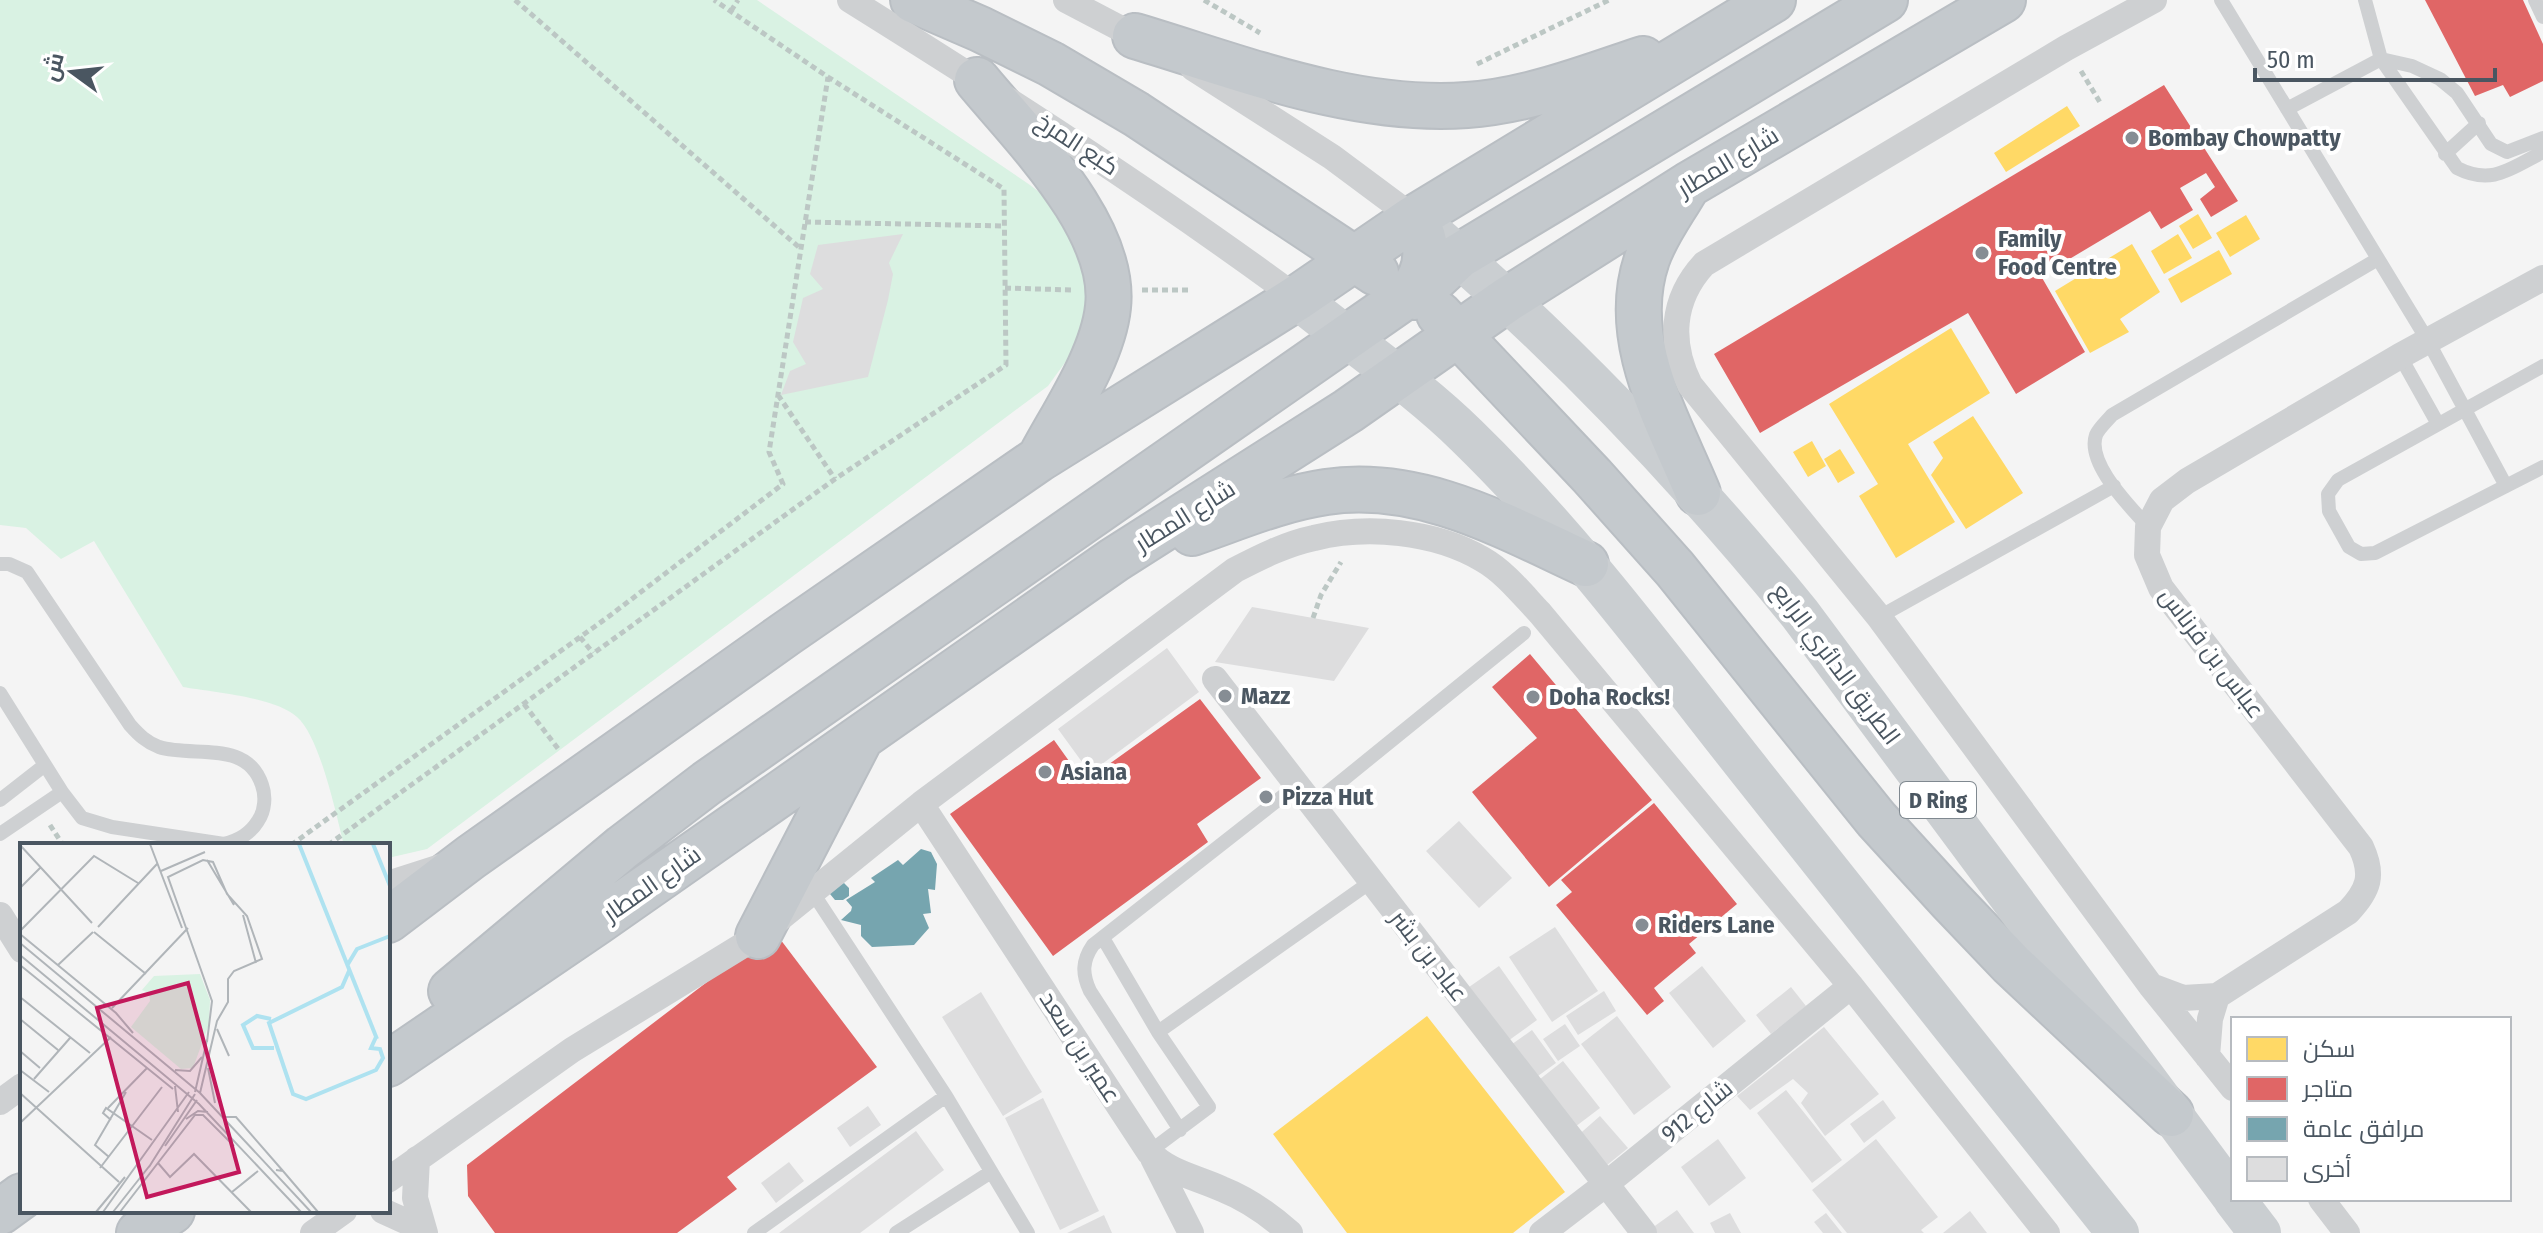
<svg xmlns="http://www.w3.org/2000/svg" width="2543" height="1233" font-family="'Fira Sans Condensed',Cairo,sans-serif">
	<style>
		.green { fill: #d9f2e3 }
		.homes { fill: #ffd966 }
		.shops { fill: #e06666 }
		.public { fill: #76a5af }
		.building { fill: #ddddde }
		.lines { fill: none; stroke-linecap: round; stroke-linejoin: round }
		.trunk-casing { stroke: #b9bec3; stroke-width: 48 }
		.path { stroke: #bcc7c4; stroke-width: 5; stroke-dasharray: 6 4; stroke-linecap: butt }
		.service { stroke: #ced0d2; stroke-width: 14 }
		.minor { stroke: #ced0d2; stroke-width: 26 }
		.primary { stroke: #caced1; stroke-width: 42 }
		.trunk { stroke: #c4c9cd; stroke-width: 44 }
		.poi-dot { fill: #868d94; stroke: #fff; stroke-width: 3 }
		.labels { text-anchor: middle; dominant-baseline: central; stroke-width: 8; stroke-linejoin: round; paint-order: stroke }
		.shield { fill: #fff; stroke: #808990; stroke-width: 2 }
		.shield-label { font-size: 22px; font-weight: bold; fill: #4a5661 }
		.poi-label { font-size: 24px; font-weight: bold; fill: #4a5661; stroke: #fff; text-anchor: start }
		.street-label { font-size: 24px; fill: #4a5661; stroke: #fff }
		.inset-river { fill: none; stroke: #aee2f0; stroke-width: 4 }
		.inset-road { fill: none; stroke: #b0b5b9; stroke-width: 2 }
		.view { fill: #c2185b; fill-opacity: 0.15; stroke: #c2185b; stroke-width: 4 }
		.inset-edge { fill: none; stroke: #4a5661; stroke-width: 4 }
	</style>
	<rect width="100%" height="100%" fill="#f4f4f4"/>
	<path class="green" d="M0,0H757L1030,185L1076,220L1093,297L1077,346L1048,386L427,849L388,858V845H344C336,814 320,737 297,717C275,697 212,692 183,687L94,541L61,559L26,528L0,525Z"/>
	<path class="homes" d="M2067,106L2080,126L2006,172L1994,153Z
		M2198,214L2212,238L2193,249L2179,226Z
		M2246,215L2260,239L2230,257L2216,233Z
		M2178,234L2192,258L2164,274L2151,251Z
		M2132,244L2160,292L2120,319L2129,332L2090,353L2055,291Z
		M2219,250L2232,274L2181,303L2168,279Z
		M1951,328L1990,393L1908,444L1955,522L1896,558L1859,496L1878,484L1829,404Z
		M1973,416L2023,493L1966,529L1931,475L1943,458L1933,442Z
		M1812,441L1826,466L1808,477L1793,452Z
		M1840,449L1855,473L1838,483L1824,459Z
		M1427,1016L1565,1192L1513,1233H1347L1273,1134Z"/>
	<path class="shops" d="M2425,0H2523L2543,44V81L2510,97L2503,85L2475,96Z
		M2164,85L2238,201L2211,217L2200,199L2215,187L2206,173L2180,188L2193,210L2161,229L2150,211L2041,276L2085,352L2016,394L1968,313L1760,433L1714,354Z
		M1530,654L1652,800L1549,887L1472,792L1537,738L1492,687Z
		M1200,699L1261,778L1197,824L1208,842L1053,956L950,814L1054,740L1084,782Z
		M1654,803L1737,904L1689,944L1696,953L1654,988L1664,1001L1647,1015L1556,905L1572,892L1561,880Z
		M774,931L877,1067L727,1177L737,1189L677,1233H495L468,1196L467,1165Z"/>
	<path class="public" d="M921,849L931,852L937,864L935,890L928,889L931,913L923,914L929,928L914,945L872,947L861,936V925L841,920L851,911L852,907L846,900L875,882L871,878L898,860L903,865Z
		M844,883L849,888V896L843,900H835L830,894L831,887Z"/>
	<path class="building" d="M903,234L889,263L893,274L888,300L868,377L781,395L790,371L806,364L793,342L803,298L823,289L810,274L818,245Z
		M1252,607L1313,618L1369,628L1334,681L1215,662Z
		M1167,648L1199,692L1090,773L1058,729Z
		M1459,821L1512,878L1479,908L1426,851Z
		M1555,927L1598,991L1552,1022L1509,957Z
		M1499,966L1537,1020L1501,1046L1462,992Z
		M1702,966L1746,1021L1713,1048L1669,993Z
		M1791,987L1806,1006L1771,1034L1756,1015Z
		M1604,991L1616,1011L1578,1035L1566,1016Z
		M981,992L1042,1092L1003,1116L942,1017Z
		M1617,1016L1671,1087L1634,1115L1581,1044Z
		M1565,1024L1580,1046L1558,1061L1543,1039Z
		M1824,1027L1879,1094L1825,1136L1801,1103L1808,1093L1793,1079L1750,1110L1737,1096Z
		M1532,1030L1556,1063L1531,1081L1508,1047Z
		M1563,1061L1600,1108L1571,1130L1535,1083Z
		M1786,1090L1842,1160L1812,1183L1757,1113Z
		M1043,1098L1099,1211L1060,1230L1005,1118Z
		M1883,1100L1896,1118L1864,1143L1850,1124Z
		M868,1106L881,1125L850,1147L837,1128Z
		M1600,1116L1628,1148L1601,1170L1575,1138Z
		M916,1131L944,1170L860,1233H779Z
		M1718,1139L1746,1178L1709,1206L1681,1167Z
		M1876,1139L1938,1217L1921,1230L1924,1233H1847L1812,1190Z
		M789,1162L804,1181L776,1203L761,1183Z
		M1677,1210L1694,1233H1656L1652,1228Z
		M1970,1211L1987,1233H1943Z
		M1730,1213L1741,1233H1715L1710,1223Z
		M1826,1213L1842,1233H1823L1814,1222Z
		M1104,1215L1112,1233H1067Z"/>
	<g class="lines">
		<defs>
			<path id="trunk" d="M913,0L980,29L1051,64L1136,114L1376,273
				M1135,36C1242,68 1353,113 1467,105C1527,101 1586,78 1643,59
				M977,80C1024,137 1117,228 1108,307C1103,356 1064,413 1041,456
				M1685,190C1672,212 1655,235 1647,259C1619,340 1668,420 1698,493
				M1415,297L1459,256L1885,0
				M1439,314L1592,476L1675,569L1876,819L1950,900L2011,964L2171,1114
				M1192,533C1236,518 1279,499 1326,492C1419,478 1504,526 1586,564
				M388,920L471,857L787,633L1039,459L1297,298L1414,218L1773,0
				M758,936L858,743
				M451,991L623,847L707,783L1409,294C1430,270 1430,243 1414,218
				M388,1064L597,922L1114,560L1348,411L1508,299L1688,185L2003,0
				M0,1212L22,1196
				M139,1233L172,1211"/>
		</defs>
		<use href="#trunk" class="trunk-casing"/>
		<path class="path" d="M515,0L801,249
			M1204,0L1260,33
			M731,11L738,0
			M1477,64L1609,0
			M2081,71L2101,104
			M805,222L1005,226
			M1005,288L1072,290
			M1142,290H1188
			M778,395L835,479
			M1313,618L1321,595L1341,562
			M580,637L593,653
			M524,704L559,750
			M50,825L63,845
			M291,845L608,617L783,484L769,452L828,77
			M328,845L835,479L1006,365L1004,189L828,77L714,0"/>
		<path class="service" d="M2221,0L2428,341L2506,486
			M2365,0L2381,59L2457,168C2492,186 2511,168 2543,152
			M2535,0L2543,17
			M2287,109L2381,59L2412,66L2440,79L2457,93L2491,144L2507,152L2543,138
			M2445,154L2479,123
			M2400,356L2438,424
			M2543,366L2338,480L2328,494L2329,511L2349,547L2361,554L2375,553L2543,467
			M2148,527C2131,507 2086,464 2096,435C2099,428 2107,421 2112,415L2378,259
			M0,564H9L27,572L130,725C139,735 146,742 159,747C194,758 247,739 262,785C266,796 265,811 258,821C250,834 239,840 224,844L112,827L82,818L62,792L0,693
			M1879,617L2114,486
			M0,800L45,765
			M1312,805L1524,633
			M0,834L62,792
			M813,893L946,1096L1028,1233
			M1103,938L1158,1032L1209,1107L1149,1152
			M1158,1032L1372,881
			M1180,1130L1090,991C1082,974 1082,961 1093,945L1297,785
			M754,1233L946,1096
			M896,1233L991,1172"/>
		<path class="minor" d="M850,0C1002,95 1152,191 1297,298
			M1066,0L1148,43
			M2154,0L2066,48L1704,264C1671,300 1669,343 1690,385L1879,617L2151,986L2233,1088
			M1193,68L1332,157L1414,218
			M1215,679L1644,1233
			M921,804L1149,1152C1169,1173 1196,1177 1222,1189C1247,1199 1270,1215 1290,1233
			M388,884L441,867
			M0,915L22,950
			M2151,986L2183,998L2217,996L2348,912C2369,890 2374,875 2361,847L2161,588L2147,555L2148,527L2162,500L2187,481L2400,356L2543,278
			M2207,1056L2210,1019L2217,996
			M0,1102L22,1086
			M1153,1158L1191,1233
			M417,1159L415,1198L425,1233
			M388,1180L572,1050L758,936L921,804L1235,570C1260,557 1286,544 1314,538C1367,525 1434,531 1482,559C1505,572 1522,594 1540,613L1851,986L2047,1233
			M2321,1199L2347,1233
			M383,1211L423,1229
			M313,1233L344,1211
			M1542,1233L1606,1184L1851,986"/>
		<path class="primary" d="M1433,234C1565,348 1690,479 1800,614L2233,1197
			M1297,298C1353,344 1415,385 1467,436C1574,540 1662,660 1754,776C1875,929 1996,1081 2118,1233
			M2234,1199L2260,1233"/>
		<use href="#trunk" class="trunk"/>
	</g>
	<g class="poi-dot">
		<circle cx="2132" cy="138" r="8"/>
		<circle cx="1982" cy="253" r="8"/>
		<circle cx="1225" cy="696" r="8"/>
		<circle cx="1533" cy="697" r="8"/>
		<circle cx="1045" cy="772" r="8"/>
		<circle cx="1266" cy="797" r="8"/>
		<circle cx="1642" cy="925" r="8"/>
	</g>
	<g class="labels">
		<rect class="shield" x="1900" y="782" width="76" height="36" rx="6"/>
		<g class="shield-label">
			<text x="1938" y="800">D Ring</text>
		</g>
		<g class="poi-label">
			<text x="2148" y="138">Bombay Chowpatty</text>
			<text x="1998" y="239">Family<tspan x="1998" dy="28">Food Centre</tspan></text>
			<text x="1241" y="696">Mazz</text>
			<text x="1549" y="697">Doha Rocks!</text>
			<text x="1061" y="772">Asiana</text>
			<text x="1282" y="797">Pizza Hut</text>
			<text x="1658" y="925">Riders Lane</text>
		</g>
		<g class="street-label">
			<text transform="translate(1077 144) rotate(33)">كبع المرخ</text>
			<text transform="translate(1728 162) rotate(-31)">شارع المطار</text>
			<text transform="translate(1185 516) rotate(-32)">شارع المطار</text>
			<text transform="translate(2212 653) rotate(53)">عباس بن فرناس</text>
			<text transform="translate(1836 664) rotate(53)">الطريق الدائري الرابع</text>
			<text transform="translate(652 884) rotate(-35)">شارع المطار</text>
			<text transform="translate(1429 956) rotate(52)">عباد بن بشر</text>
			<text transform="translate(1080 1047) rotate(57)">عمير بن سعد</text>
			<text transform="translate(1697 1111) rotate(-39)">شارع 912</text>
		</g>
	</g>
	<g transform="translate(20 843)">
		<rect width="370" height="370" fill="#f4f4f4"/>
		<path d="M180,131L190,157L189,181L173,225L161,226L111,184L130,158L129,150L122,147L134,133Z" fill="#d9f2e3"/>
		<path class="inset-river" d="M279,1L357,196M353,1L370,43M328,121L337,106L370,93M329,128L322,144L249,180L273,251L286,256L356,227L363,215L360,206L351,205L356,194M251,176L237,173L223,182L233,205H254"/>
		<path class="inset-road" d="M130,1L162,85M0,2L72,80M187,17L214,62M141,28L185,9M0,45L20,25M223,72L236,120M78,84L137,21M0,88L74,13L118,40M74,89L126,131M0,91L96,170L113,190M0,100L180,250L291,369M0,112L179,261L281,369M0,122L153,246M38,122L73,89M0,154L70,210M92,165L168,85M0,176L38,207M197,186L209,213M0,208L20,225M188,225L195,260M0,227L29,249M155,227L170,228L182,214M14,236L50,195M155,243L158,269M175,249L187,197M0,250L99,339M180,250L197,178L208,159V136L214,128L242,116L227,73L207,51L193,19L183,17L148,34L192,158L187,199M88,265L127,225M206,274H216L263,328M166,276L178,268L188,269M91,277L83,270L86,265L132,297M0,280L91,194M145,303L177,257M89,314L75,302L106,249M138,320L150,334L174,311L231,369M129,324L175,251M80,325L142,244M256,327L263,328L298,369M212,349L238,328M76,369L105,334M83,369L169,249M93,369L131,321M100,369L175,272H183L214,303"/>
		<path class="view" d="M168,140L219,329L127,354L77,165Z"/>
		<rect width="370" height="370" class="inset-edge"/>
	</g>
	<rect x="2231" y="1017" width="280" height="184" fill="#ffffff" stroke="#b7bbc0" stroke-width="2"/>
	<rect x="2247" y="1037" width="40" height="24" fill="#ffd966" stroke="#b7bbc0" stroke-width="2"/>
	<text x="2303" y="1057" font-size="24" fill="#4a5661">سكن</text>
	<rect x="2247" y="1077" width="40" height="24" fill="#e06666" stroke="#b7bbc0" stroke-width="2"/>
	<text x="2303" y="1097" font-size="24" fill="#4a5661">متاجر</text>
	<rect x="2247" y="1117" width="40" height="24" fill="#76a5af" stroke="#b7bbc0" stroke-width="2"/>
	<text x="2303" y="1137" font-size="24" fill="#4a5661">مرافق عامة</text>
	<rect x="2247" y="1157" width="40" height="24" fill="#ddddde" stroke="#b7bbc0" stroke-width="2"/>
	<text x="2303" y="1177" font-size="24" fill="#4a5661">أخرى</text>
	<g transform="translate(72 72) rotate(285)" stroke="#ffffff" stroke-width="6" paint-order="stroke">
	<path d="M0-6L14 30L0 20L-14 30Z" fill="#4a5661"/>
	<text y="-12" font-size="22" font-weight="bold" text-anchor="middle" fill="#4a5661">ش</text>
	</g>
	<path d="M2255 68v12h240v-12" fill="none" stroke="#4a5661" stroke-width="4"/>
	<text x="2267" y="68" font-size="24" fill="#4a5661" stroke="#ffffff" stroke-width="6" paint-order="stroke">50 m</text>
</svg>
